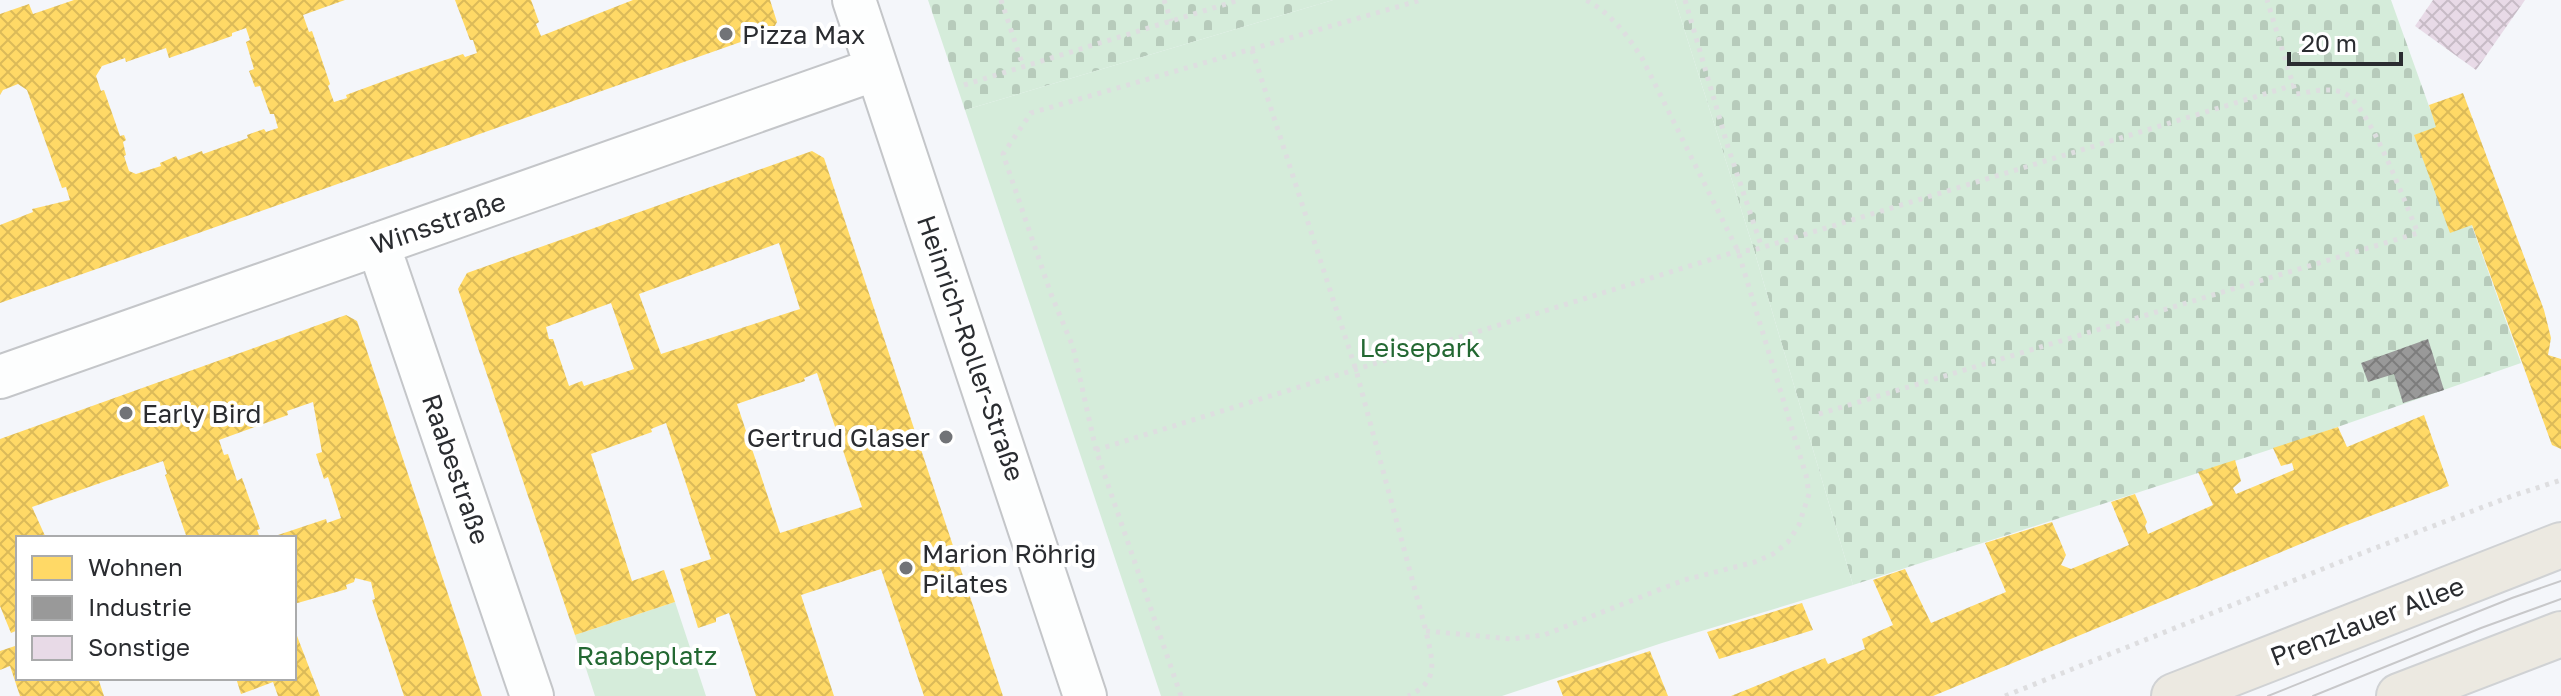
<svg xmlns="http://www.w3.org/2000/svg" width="2561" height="696" font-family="'Golos Text',sans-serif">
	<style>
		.cemetery { fill: url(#cemetery-stones) }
		.park { fill: #d5ecda }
		.homes { fill: url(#homes-cross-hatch); fill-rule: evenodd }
		.industry { fill: url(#industry-cross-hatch) }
		.building { fill: url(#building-cross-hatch) }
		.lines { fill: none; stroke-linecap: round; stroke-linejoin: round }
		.minor-casing { stroke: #c4c6c9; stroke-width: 46 }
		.primary-casing { stroke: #d0d2d4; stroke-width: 48 }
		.path { stroke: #dedee0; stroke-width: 5; stroke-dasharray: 4 6; stroke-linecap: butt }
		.minor { stroke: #fdfefe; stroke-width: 42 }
		.primary { stroke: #ece9e1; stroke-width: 44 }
		.tram { stroke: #c8c8ca; stroke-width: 2 }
		.poi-dot { fill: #717377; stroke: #fff; stroke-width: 3 }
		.labels { text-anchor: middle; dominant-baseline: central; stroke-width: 8; stroke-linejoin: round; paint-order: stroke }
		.poi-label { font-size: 26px; fill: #2a2c30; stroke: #fff; text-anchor: start }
		.street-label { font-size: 26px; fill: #2a2c30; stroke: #fff }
		.park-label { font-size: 26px; fill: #236832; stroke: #fff }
	</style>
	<defs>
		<pattern id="cemetery-stones" width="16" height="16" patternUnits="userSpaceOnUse" patternTransform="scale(2)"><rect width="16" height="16" fill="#d5ecda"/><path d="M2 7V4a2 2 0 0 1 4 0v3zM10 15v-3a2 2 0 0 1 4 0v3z" fill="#b7cbbb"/></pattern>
		<pattern id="homes-cross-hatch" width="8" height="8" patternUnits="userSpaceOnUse" patternTransform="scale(2)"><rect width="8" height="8" fill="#ffd966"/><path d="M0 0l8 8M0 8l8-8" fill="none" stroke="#dbba59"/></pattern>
		<pattern id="industry-cross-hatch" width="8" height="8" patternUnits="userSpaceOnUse" patternTransform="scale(2)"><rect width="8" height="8" fill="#999"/><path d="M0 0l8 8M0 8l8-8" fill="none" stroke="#7d7d7d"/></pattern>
		<pattern id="building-cross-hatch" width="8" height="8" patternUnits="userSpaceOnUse" patternTransform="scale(2)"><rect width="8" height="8" fill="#e8dae7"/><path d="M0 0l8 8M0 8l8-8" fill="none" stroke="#c7bbc6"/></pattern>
	</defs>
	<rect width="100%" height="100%" fill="#f4f6fa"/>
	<path class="cemetery" d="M928,0H1333L965,110Z
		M1675,0H2391L2521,363L2306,438L1853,585L1754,250Z"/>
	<path class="park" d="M1333,0H1675L1754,250L1853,585L1662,643L1502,696H1161L965,110Z
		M675,602L706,696H595L575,635Z"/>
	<path class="homes" d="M74,0H345L303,15L309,32L312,31L330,84L328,86L334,102L347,98L346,95L403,74L463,54L465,57L477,53L473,40H470L455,0H531L539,22L536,24L541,36L633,0H770L777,22L772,31L0,303V225L33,212L32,209L70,200L66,187L62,188L27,90L18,84L3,90L0,95V14L29,4L33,14ZM246,28L250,40L246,42L254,69L249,71L255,87L260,86L270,114H274L278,128L266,132L264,129L247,135L248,138L203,154L202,151L178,160L176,156L160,163L161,166L136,174L129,171L124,156L126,155L123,142L126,140L124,135L120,136L104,90L101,91L96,76L102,66L125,58L126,62L166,48L169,58L232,36V33Z
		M2463,93L2544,310L2551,338L2548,355L2561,359V449L2552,445L2472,225L2450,233L2414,135L2436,127L2429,105Z
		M812,151L824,158L1003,696H924L881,569L801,595L834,696H756L729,613L716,618V622L698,628L680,569L711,559L666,423L651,429L652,432L591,454L632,581L664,570L675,602L575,635L458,289L467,273ZM779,243L800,309L661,354L639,294ZM611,303L634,369L584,386L582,381L569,386L553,339H549L546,327ZM817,373L862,507L780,533L737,404L805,381L804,378Z
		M346,315L357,321L482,696H404L372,600L375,599L371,582L355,578L354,582L346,585L347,589L294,604V538L272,537L326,519L327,523L341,518L328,477L324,479L316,454L322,452L313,402L287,411L288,415L219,440L224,455L228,454L237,481L242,478L260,529L257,530L260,538H187L165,475L167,474L163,461L32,507L46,538H18V630L11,633L0,606V439Z
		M2424,415L2449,486L2344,526L1933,696H1731L1825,658L1828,664L1865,649L1862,639L1893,625L1873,580L1905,569L1931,623L2006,592L1985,543L2052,522L2066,555L2061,565L2071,569L2129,545L2111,502L2135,494L2147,522L2145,526L2148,534L2213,505L2198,472L2235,460L2241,481L2233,488L2236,494L2294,470L2292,463L2281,466L2273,448L2338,427L2347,447Z
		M1802,603L1813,630L1719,659L1707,632Z
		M294,628L320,696H278L273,682L241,694L236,678H294Z
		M18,645V678H98L104,696H20L10,666L0,670V651Z
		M1650,651L1668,696H1563L1557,681Z"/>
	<path class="industry" d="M2428,339L2444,390L2403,403L2394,374L2368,382L2361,363Z"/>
	<path class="building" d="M2433,0H2525L2476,70L2415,26Z"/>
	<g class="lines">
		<defs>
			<path id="minor" d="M854,0L1085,696
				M378,244L532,696
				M0,377L876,69"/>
			<path id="primary" d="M2174,696L2561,545
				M2399,696L2561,634"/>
		</defs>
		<use href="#minor" class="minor-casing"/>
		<use href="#primary" class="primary-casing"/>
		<path class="path" d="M1001,0L1023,66
			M1164,0L1171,21
			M1685,0L1728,147L1762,248
			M1252,50L1356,370L1426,631C1432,660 1441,681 1408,696
			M964,85L1239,0
			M1819,414L2418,233C2405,203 2371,110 2346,94C2331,86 2311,92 2296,94L2267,0
			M1096,450L1738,251L1754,250L2294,85
			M1426,631L1511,639L1544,635L1684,580L1755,562L1773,554L1788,542L1799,525L1809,494L1806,475L1738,251L1642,58C1627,35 1611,13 1586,0
			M1181,696L1096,450L1073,347L1051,294L1003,154L1031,113L1421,0
			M2005,696L2370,550L2512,496L2561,480"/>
		<use href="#minor" class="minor"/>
		<use href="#primary" class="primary"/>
		<path class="tram" d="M2268,696L2512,598L2561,581
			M2313,696L2481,628L2561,599"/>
	</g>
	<g class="poi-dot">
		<circle cx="726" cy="34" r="8"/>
		<circle cx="126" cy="413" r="8"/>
		<circle cx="946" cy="437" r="8"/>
		<circle cx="906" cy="568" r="8"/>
	</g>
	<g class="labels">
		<g class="poi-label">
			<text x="742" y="34">Pizza Max</text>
			<text x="142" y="413">Early Bird</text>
			<text x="930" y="437" text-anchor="end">Gertrud Glaser</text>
			<text x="922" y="553">Marion Röhrig<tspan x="922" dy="30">Pilates</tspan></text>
		</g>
		<g class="street-label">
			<text transform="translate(438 223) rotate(-19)">Winsstraße</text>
			<text transform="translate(971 348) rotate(71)">Heinrich-Roller-Straße</text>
			<text transform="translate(456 469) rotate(71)">Raabestraße</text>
			<text transform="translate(2367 621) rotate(-21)">Prenzlauer Allee</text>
		</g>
		<g class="park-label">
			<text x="1420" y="347">Leisepark</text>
			<text x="647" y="655">Raabeplatz</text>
		</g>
	</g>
	<rect x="16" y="536" width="280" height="144" fill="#ffffff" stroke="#aaabac" stroke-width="2"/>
	<rect x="32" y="556" width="40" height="24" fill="#ffd966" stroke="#aaabac" stroke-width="2"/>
	<text x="88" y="576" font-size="24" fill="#2a2c30">Wohnen</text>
	<rect x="32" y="596" width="40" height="24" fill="#999999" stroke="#aaabac" stroke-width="2"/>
	<text x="88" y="616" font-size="24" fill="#2a2c30">Industrie</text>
	<rect x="32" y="636" width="40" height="24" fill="#e8dae7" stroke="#aaabac" stroke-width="2"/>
	<text x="88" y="656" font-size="24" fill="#2a2c30">Sonstige</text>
	<path d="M2289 52v12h112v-12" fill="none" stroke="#2a2c30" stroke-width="4"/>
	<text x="2301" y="52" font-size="24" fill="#2a2c30" stroke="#ffffff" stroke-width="6" paint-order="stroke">20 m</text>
</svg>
